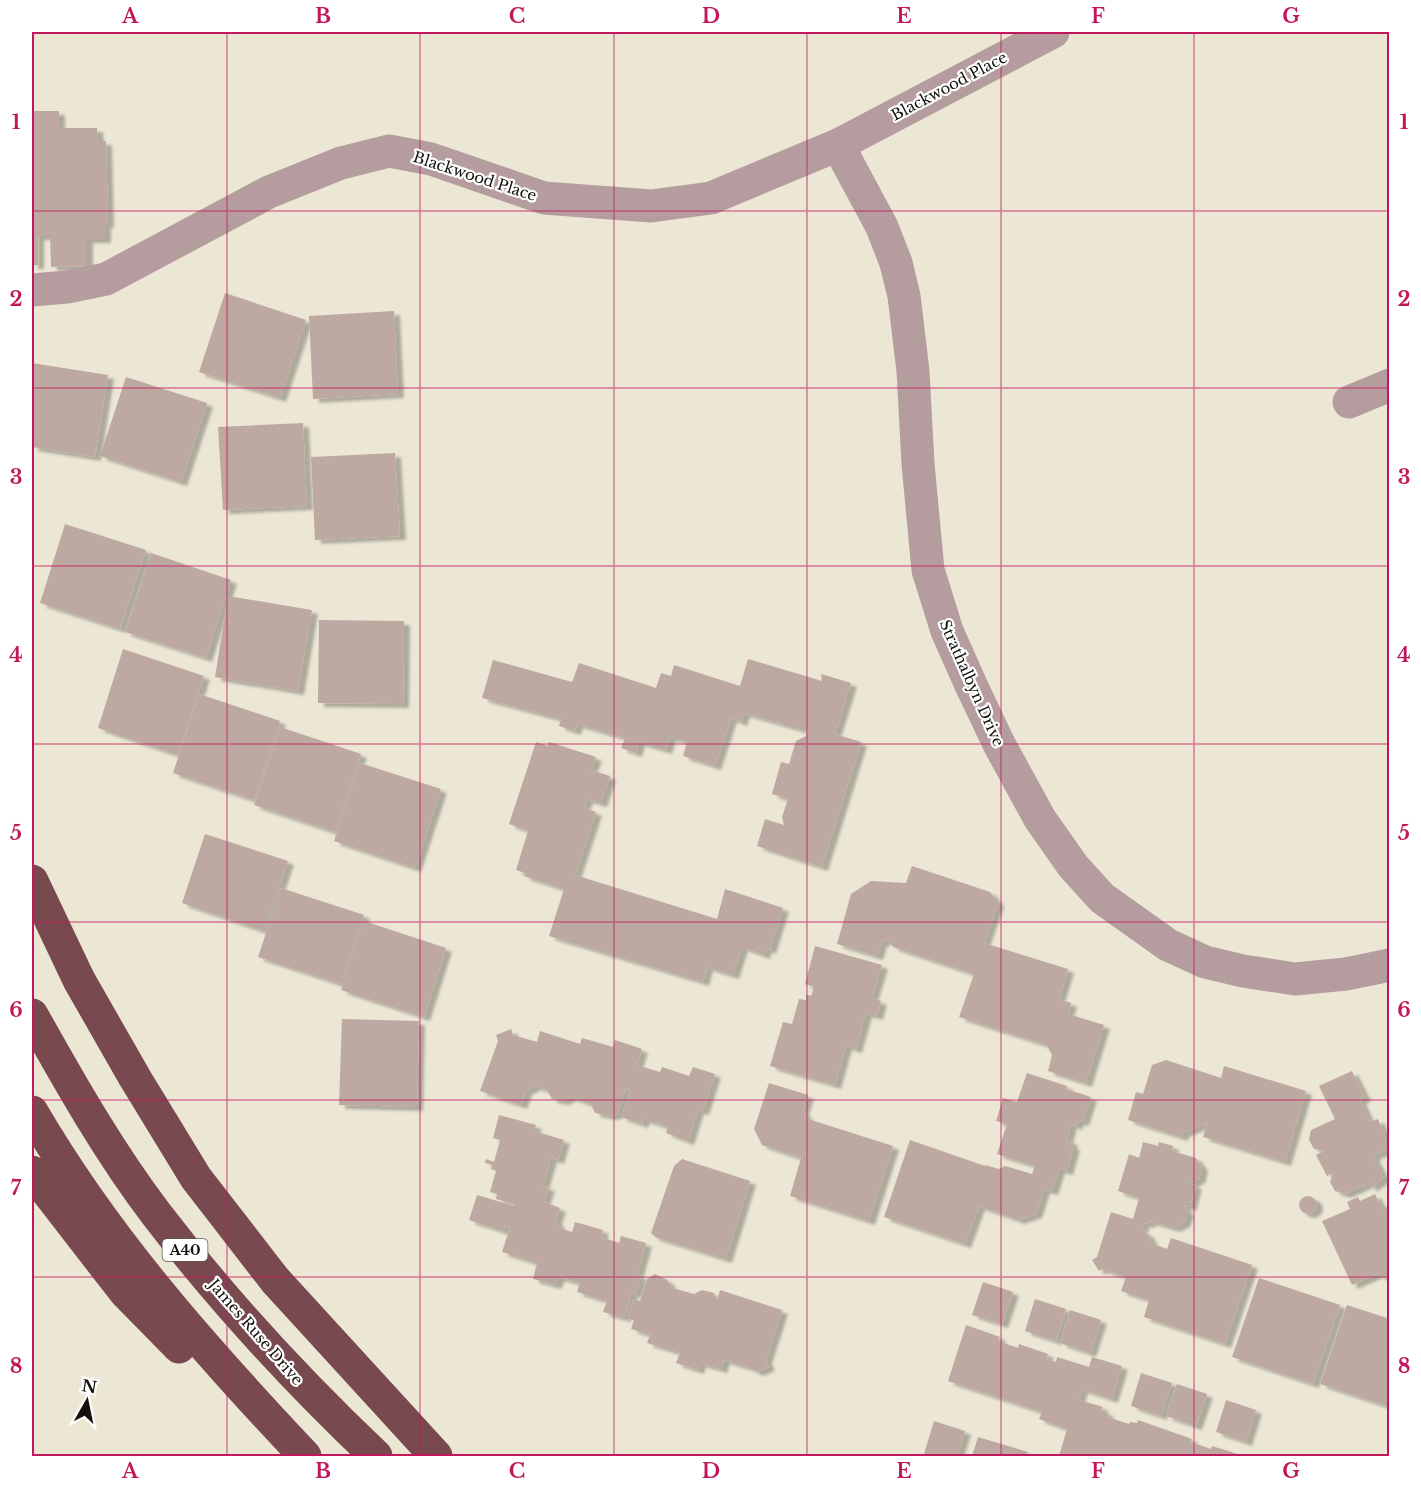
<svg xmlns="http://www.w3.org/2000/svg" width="1421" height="1488" font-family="'Libre Baskerville',serif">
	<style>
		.building { fill: #bda9a2; filter: url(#shadow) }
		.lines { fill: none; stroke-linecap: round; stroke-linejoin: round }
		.street { stroke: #b59c9f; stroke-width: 33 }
		.highway { stroke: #794950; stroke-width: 33 }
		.grid { fill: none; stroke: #c2185b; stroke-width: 1.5; stroke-opacity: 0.55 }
		.labels { text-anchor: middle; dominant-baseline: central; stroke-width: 4.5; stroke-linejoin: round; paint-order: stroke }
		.shield { fill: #fff; stroke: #5a5854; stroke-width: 1.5 }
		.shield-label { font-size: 14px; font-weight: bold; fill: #13110b }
		.street-label { font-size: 15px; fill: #13110b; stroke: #fff }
		.neatline { fill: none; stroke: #c2185b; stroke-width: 2 }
		.grid-label { font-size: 20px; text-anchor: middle; font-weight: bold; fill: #c2185b }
	</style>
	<defs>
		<filter id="shadow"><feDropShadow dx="6" dy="4" stdDeviation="1.5" flood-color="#0004"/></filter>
	</defs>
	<rect width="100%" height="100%" fill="#ece7d4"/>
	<path class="building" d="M32,111H59V128H97L98,141H106L108,224H105V239H87V266L51,267L50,236H38V265H32Z
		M225,293L306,320L280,398L199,372Z
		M394,311L398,394L313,399L309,316Z
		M32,363L108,375L95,457L32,447Z
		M126,377L207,403L181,482L100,456Z
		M303,423L307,506L223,510L218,427Z
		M395,453L400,536L315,540L311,457Z
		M65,524L146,550L120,629L40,603Z
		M151,553L231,580L206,658L125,632Z
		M228,596L312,610L298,691L215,677Z
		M319,620L404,621L403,704L318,703Z
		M123,649L204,676L178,755L98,728Z
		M748,659L822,681L821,674L851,683L835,734L861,742L822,867L757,846L765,819L784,825L782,817L788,799L772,794L781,762L789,764L796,741L806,736L807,731L744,713L741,722L731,718L715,766L683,756L687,742L670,737L666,750L639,742L636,753L621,748L625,738L577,724L575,731L559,726L561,719L482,698L493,660L572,682L579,663L656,688L661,673L671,676L674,665L740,686Z
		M199,694L280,721L254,800L173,773Z
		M280,727L361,754L335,832L254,805Z
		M536,742L548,746L549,742L596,757L591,770L610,776L601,803L587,799L584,808L596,812L575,875L717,919L725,889L783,908L770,950L766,948L764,955L742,947L733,975L707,967L703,982L549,936L564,889L524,876L525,873L516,870L528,831L509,824Z
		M360,763L441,789L415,868L334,841Z
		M205,834L288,861L264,931L182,903Z
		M912,866L990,892L998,903L984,943L1068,969L1059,999L1071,1003L1068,1014L1104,1025L1086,1083L1048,1071L1052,1055L1047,1045L959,1017L974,974L893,947L889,939L881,943L877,956L837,944L851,894L871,881L906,883Z
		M281,888L364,915L341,984L258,957Z
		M364,921L446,948L424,1017L341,990Z
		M815,946L882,965L872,998L881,1001L877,1016L866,1013L856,1049L846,1046L835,1085L770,1066L783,1022L792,1024L799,999L806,1000V994L811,996L814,987L805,984Z
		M342,1019L419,1021L417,1107L339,1105Z
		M511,1029L513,1035L537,1042L540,1031L580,1044L582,1038L613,1047L615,1040L642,1049L637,1065L660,1072L662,1067L689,1076L693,1067L715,1074L703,1111L698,1110L688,1141L666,1133L668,1127L644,1119L642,1124L621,1117L630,1091L625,1090L618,1114L611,1116L595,1113L591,1104L571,1097L563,1101L552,1099L547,1090L535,1086L526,1091L521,1105L480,1091L498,1041L496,1035Z
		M1166,1060L1221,1078L1224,1066L1306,1091L1285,1162L1203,1137L1207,1123L1183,1133L1182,1137L1128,1120L1136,1092L1143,1094L1152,1065Z
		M1352,1071L1365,1097L1360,1100L1370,1122L1378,1119L1390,1148L1373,1156L1384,1178L1371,1188L1369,1183L1345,1194L1335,1191L1330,1182L1334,1172L1327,1176L1316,1155L1324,1151L1314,1149L1309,1140L1311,1130L1335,1119L1319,1086Z
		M1027,1073L1067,1086L1066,1089L1091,1097L1083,1122L1078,1121L1076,1126L1071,1124L1067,1140L1072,1141L1071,1146H1074L1067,1171L1059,1169L1052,1191L1044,1189L1036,1214L1019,1220L979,1206L965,1244L884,1217L910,1140L985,1166V1165L999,1169L1005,1166L1032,1174L1035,1166L997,1154L1007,1124L996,1121L1003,1098L1017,1102Z
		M769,1083L808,1095L803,1111L808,1119L893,1146L869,1221L790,1196L801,1158L762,1145L754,1129Z
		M499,1115L536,1125L534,1131L564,1140L558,1160L551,1158L543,1186L549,1187L544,1202L560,1208L556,1220L560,1228L572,1232L575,1222L603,1230L601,1237L619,1243L621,1236L646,1243L637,1275L641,1276L636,1294L632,1293L625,1318L603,1312L607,1301L577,1292L580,1283L559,1277L555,1285L533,1279L537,1263L502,1252L510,1227L505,1226L503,1231L469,1220L477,1195L514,1206L515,1204L496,1199L497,1194L490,1192L496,1171L491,1169L492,1165L485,1163L486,1159L494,1162L500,1140L493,1138Z
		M1143,1142L1158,1146L1159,1142L1173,1146L1172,1151L1196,1158L1202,1168L1199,1179L1190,1184L1196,1185L1190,1207L1183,1205L1188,1213L1184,1223L1174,1228L1150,1221L1149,1224L1144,1223L1141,1230L1147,1233L1153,1244L1167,1249L1171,1238L1252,1265L1225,1344L1144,1317L1149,1300L1121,1291L1126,1277L1102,1269L1099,1271L1092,1260L1097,1257L1111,1212L1133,1219L1139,1198L1118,1191L1129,1154L1139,1158Z
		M682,1159L750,1181L726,1259L655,1237L651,1233L674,1166Z
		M1375,1194L1382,1209L1390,1205V1275L1381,1278L1379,1273L1352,1285L1322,1221L1350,1209L1347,1202L1358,1197L1360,1201Z
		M1299 1205a9 9 0 1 1 18 0a9 9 0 1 1-18 0Z
		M655,1274L667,1280L672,1288L694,1294L702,1290L714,1293L717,1301L720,1290L782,1310L766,1360L769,1367L757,1372L750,1368L724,1360L721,1369L700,1363L698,1370L676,1363L680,1353L647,1343L650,1335L631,1329L634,1320L628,1319L634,1299L640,1301L647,1279Z
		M1259,1278L1340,1305L1313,1384L1232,1357Z
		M983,1282L1013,1292L1002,1324L972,1315Z
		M1035,1299L1066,1309L1056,1341L1025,1331Z
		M1347,1305L1390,1319V1407L1320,1384Z
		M1070,1310L1101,1320L1090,1353L1060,1343Z
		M966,1325L1000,1337L998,1341L1018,1348L1019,1344L1048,1354L1046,1359L1056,1362L1057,1357L1089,1367L1092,1357L1122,1366L1112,1399L1082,1389L1079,1400L1103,1407L1101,1410L1108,1413L1107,1417L1129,1424L1130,1422L1137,1423L1138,1420L1192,1439L1191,1442L1211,1449L1212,1446L1244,1456H1059L1067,1429L1039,1419L1042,1412L948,1381Z
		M1141,1373L1172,1383L1161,1416L1131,1406Z
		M1177,1384L1207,1394L1196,1426L1166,1416Z
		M1226,1400L1256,1410L1246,1442L1216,1432Z
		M934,1421L965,1431L957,1456H932L924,1454Z
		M978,1437L1028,1452L1026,1456H972Z"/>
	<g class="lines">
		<path class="street" d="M838,145L882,227L896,263L904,296L913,371L918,464L928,570L947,631L971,685L999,744L1040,819L1073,866L1102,898L1168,945L1205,962L1243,971L1295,979L1346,974L1390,965
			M32,290L67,287L106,279L269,192L341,163L389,151L431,159L544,198L651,206L711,198L838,145L1053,32
			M1349,402L1390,385"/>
		<path class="highway" d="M32,881L79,980L135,1078L196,1178L275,1280L436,1456
			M32,1015C70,1083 109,1152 157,1215C223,1301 297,1381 376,1456
			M32,1112C106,1239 204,1349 305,1456
			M32,1172L125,1292L179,1347"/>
	</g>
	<path class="grid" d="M227,32V1456M420,32V1456M614,32V1456M807,32V1456M1001,32V1456M1194,32V1456M32,211H1390M32,388H1390M32,566H1390M32,744H1390M32,922H1390M32,1100H1390M32,1277H1390"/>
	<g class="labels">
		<rect class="shield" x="162.5" y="1239" width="45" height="22" rx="4.5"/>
		<g class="shield-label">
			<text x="185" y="1250">A40</text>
		</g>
		<g class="street-label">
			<text transform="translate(949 86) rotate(-28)">Blackwood Place</text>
			<text transform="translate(475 176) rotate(18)">Blackwood Place</text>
			<text transform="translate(972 683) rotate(66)">Strathalbyn Drive</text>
			<text transform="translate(256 1332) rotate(49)">James Ruse Drive</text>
		</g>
	</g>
	<rect width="1421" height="1488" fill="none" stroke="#ffffff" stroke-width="66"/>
	<g transform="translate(87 1401) rotate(9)" stroke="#ffffff" stroke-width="4.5" paint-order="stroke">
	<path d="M0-4.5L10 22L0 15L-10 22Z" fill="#13110b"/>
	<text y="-9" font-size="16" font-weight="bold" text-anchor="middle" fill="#13110b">N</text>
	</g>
	<rect x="33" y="33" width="1355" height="1422" class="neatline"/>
	<g class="grid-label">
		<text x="130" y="23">A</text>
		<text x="323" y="23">B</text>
		<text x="517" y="23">C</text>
		<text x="711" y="23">D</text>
		<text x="904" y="23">E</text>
		<text x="1098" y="23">F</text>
		<text x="1291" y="23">G</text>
		<text x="16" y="129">1</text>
		<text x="1404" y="129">1</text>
		<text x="16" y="306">2</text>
		<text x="1404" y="306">2</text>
		<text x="16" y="484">3</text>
		<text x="1404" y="484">3</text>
		<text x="16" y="662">4</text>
		<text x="1404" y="662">4</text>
		<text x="16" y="840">5</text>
		<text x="1404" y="840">5</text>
		<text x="16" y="1017">6</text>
		<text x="1404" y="1017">6</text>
		<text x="16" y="1195">7</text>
		<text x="1404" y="1195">7</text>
		<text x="16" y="1373">8</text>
		<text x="1404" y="1373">8</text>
		<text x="130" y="1478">A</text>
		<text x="323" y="1478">B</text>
		<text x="517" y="1478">C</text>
		<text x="711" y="1478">D</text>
		<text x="904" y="1478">E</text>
		<text x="1098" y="1478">F</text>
		<text x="1291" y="1478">G</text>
	</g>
</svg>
